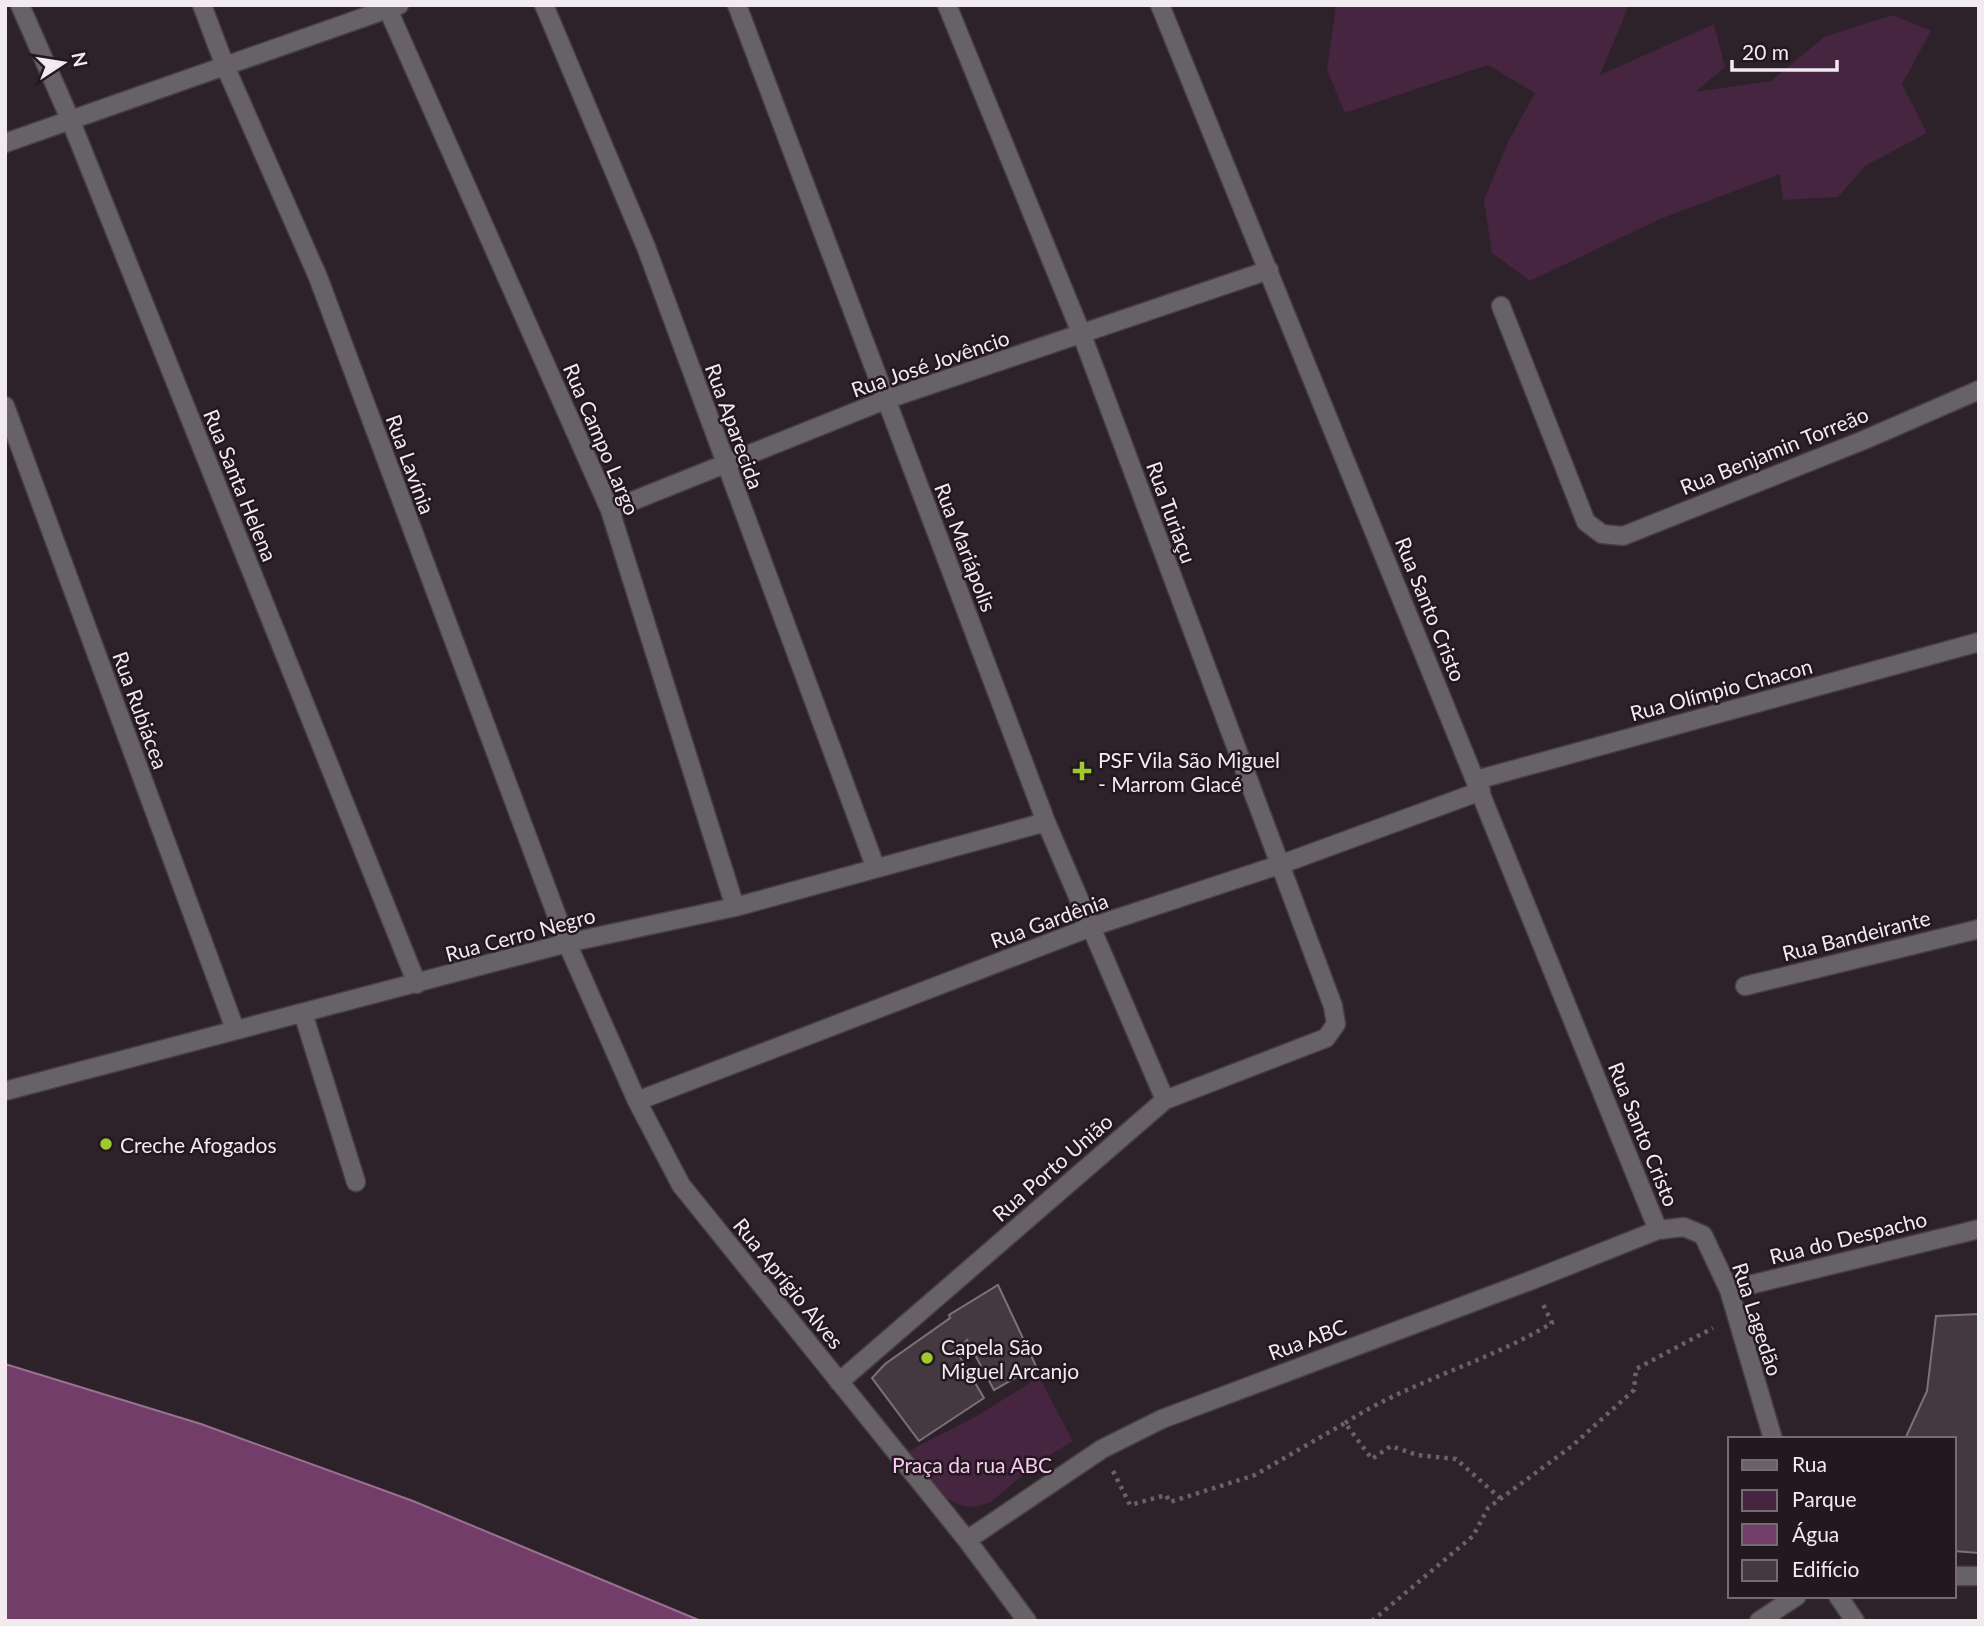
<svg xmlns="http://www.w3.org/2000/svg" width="1984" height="1626" font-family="Lato,sans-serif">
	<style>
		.green { fill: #45253f }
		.water { fill: #733d69; stroke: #997191; stroke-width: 2 }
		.building { fill: #443841; stroke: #7d707a; stroke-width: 2 }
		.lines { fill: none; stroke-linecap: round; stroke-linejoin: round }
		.minor-casing { stroke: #483e46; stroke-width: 21 }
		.path { stroke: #6a6168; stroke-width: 4.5; stroke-dasharray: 3.5 5; stroke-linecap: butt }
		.minor { stroke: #676266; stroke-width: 18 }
		.poi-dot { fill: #9fca2d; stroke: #231820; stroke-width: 2.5 }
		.labels { text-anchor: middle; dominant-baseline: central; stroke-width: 5; stroke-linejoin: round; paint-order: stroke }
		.street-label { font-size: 21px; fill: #f1eaef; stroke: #231820 }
		.poi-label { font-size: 21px; fill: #f1eaef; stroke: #231820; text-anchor: start }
		.park-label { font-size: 21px; fill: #fac7ee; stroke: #231820 }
	</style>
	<rect width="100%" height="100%" fill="#2d222a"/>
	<path class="green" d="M1336,5H1629L1600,75L1714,24L1725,67L1695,92L1771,81L1824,37L1893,15L1931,31L1902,84L1927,133L1865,166L1838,197L1783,200L1780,174L1660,219L1530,281L1492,253L1484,200L1508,142L1535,93L1488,65L1345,113L1327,70Z
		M1039,1377L1073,1441L1040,1461L992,1501L977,1507L963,1506L946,1498L909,1451L975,1417Z"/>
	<path class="water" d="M5,1364L201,1424L413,1501L701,1621H5Z"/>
	<path class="building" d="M998,1285L1036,1366L994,1390L967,1340L957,1352L984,1398L919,1441L872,1378L885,1364L950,1318L949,1315Z
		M1979,1314V1553L1954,1551V1439H1905L1927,1391L1936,1316Z"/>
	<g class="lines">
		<defs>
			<path id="minor" d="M20,5L70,119L417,984
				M202,5L225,66L318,277L567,943L637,1101L681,1185L967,1540L1027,1621
				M386,5L610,510L735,907
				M544,5L646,247L875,866
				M737,5L1046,822L1165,1100
				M1160,5L1658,1230
				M5,143L399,5
				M1501,306L1586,522L1602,534L1623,536L1864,440L1979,390
				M5,406L235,1029
				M610,510L885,400L1269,270
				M1476,780L1979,642
				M1745,986L1979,929
				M303,1013L356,1182
				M5,1091L567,943L735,907L1046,822
				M637,1101L1091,927L1279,865L1481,791
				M1729,1290L1979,1229
				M839,1382L1165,1100L1326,1038L1336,1024L1333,1006L1082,335L947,5
				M967,1540L1102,1449L1162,1419L1532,1280L1658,1230L1684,1227L1703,1235L1729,1290L1773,1439
				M1954,1576H1979
				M1838,1596L1855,1621
				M1759,1621L1797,1596"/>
		</defs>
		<use href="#minor" class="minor-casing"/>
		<path class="path" d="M1345,1423C1410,1381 1486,1363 1552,1323L1542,1302
			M1113,1471L1130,1505L1166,1495L1170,1502L1255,1475L1345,1423L1372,1459L1391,1446L1417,1455L1456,1459L1500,1498
			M1372,1621L1473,1536L1488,1508L1572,1446L1634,1390L1636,1369L1713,1328"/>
		<use href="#minor" class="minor"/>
	</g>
	<g class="poi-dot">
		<path d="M1078.5 760.5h7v7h7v7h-7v7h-7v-7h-7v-7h7z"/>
		<circle cx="106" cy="1144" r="7"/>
		<circle cx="927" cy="1358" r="7"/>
	</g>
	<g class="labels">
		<g class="street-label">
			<text transform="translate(930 363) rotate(-19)">Rua José Jovêncio</text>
			<text transform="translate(735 426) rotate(70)">Rua Aparecida</text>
			<text transform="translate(602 439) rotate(67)">Rua Campo Largo</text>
			<text transform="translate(1774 450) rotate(-22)">Rua Benjamin Torreão</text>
			<text transform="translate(411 464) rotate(70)">Rua Lavínia</text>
			<text transform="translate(241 485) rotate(68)">Rua Santa Helena</text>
			<text transform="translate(1172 512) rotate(70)">Rua Turiaçu</text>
			<text transform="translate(966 547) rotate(69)">Rua Mariápolis</text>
			<text transform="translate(1431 609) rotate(68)">Rua Santo Cristo</text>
			<text transform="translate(1721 689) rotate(-15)">Rua Olímpio Chacon</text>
			<text transform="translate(141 710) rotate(70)">Rua Rubiácea</text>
			<text transform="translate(1049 920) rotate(-20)">Rua Gardênia</text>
			<text transform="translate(520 934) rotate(-15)">Rua Cerro Negro</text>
			<text transform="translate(1856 935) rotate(-14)">Rua Bandeirante</text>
			<text transform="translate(1644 1134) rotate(68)">Rua Santo Cristo</text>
			<text transform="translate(1052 1167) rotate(-41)">Rua Porto União</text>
			<text transform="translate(1848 1237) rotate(-14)">Rua do Despacho</text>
			<text transform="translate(789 1283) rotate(51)">Rua Aprígio Alves</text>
			<text transform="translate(1758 1319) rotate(72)">Rua Lagedão</text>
			<text transform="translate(1307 1339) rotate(-20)">Rua ABC</text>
		</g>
		<g class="poi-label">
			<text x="1098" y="759">PSF Vila São Miguel<tspan x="1098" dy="24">- Marrom Glacé</tspan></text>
			<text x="120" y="1144">Creche Afogados</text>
			<text x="941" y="1346">Capela São<tspan x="941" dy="24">Miguel Arcanjo</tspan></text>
		</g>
		<g class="park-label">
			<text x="972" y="1464">Praça da rua ABC</text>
		</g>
	</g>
	<rect width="1984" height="1626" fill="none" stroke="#f1eaef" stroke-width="14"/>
	<rect x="1728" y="1437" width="228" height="161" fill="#231820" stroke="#756c73" stroke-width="2"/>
	<rect x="1742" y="1460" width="35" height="10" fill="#676266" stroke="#756c73" stroke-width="2"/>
	<text x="1792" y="1472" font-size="21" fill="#f1eaef">Rua</text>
	<rect x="1742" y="1490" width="35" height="21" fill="#45253f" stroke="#756c73" stroke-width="2"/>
	<text x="1792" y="1507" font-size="21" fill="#f1eaef">Parque</text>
	<rect x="1742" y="1524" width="35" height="21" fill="#733d69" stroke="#756c73" stroke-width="2"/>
	<text x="1792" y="1542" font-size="21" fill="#f1eaef">Água</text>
	<rect x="1742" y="1560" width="35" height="21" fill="#443841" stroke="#756c73" stroke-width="2"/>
	<text x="1792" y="1577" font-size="21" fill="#f1eaef">Edifício</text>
	<g transform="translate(63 63) rotate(78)" stroke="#231820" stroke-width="5" paint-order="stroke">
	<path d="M0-5L12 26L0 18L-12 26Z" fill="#f1eaef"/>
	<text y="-10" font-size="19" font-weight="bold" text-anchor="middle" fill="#f1eaef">N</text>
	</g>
	<path d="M1732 60v10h105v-10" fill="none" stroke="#f1eaef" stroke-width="3.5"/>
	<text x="1742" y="60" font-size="21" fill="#f1eaef" stroke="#231820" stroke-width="5" paint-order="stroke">20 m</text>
</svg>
